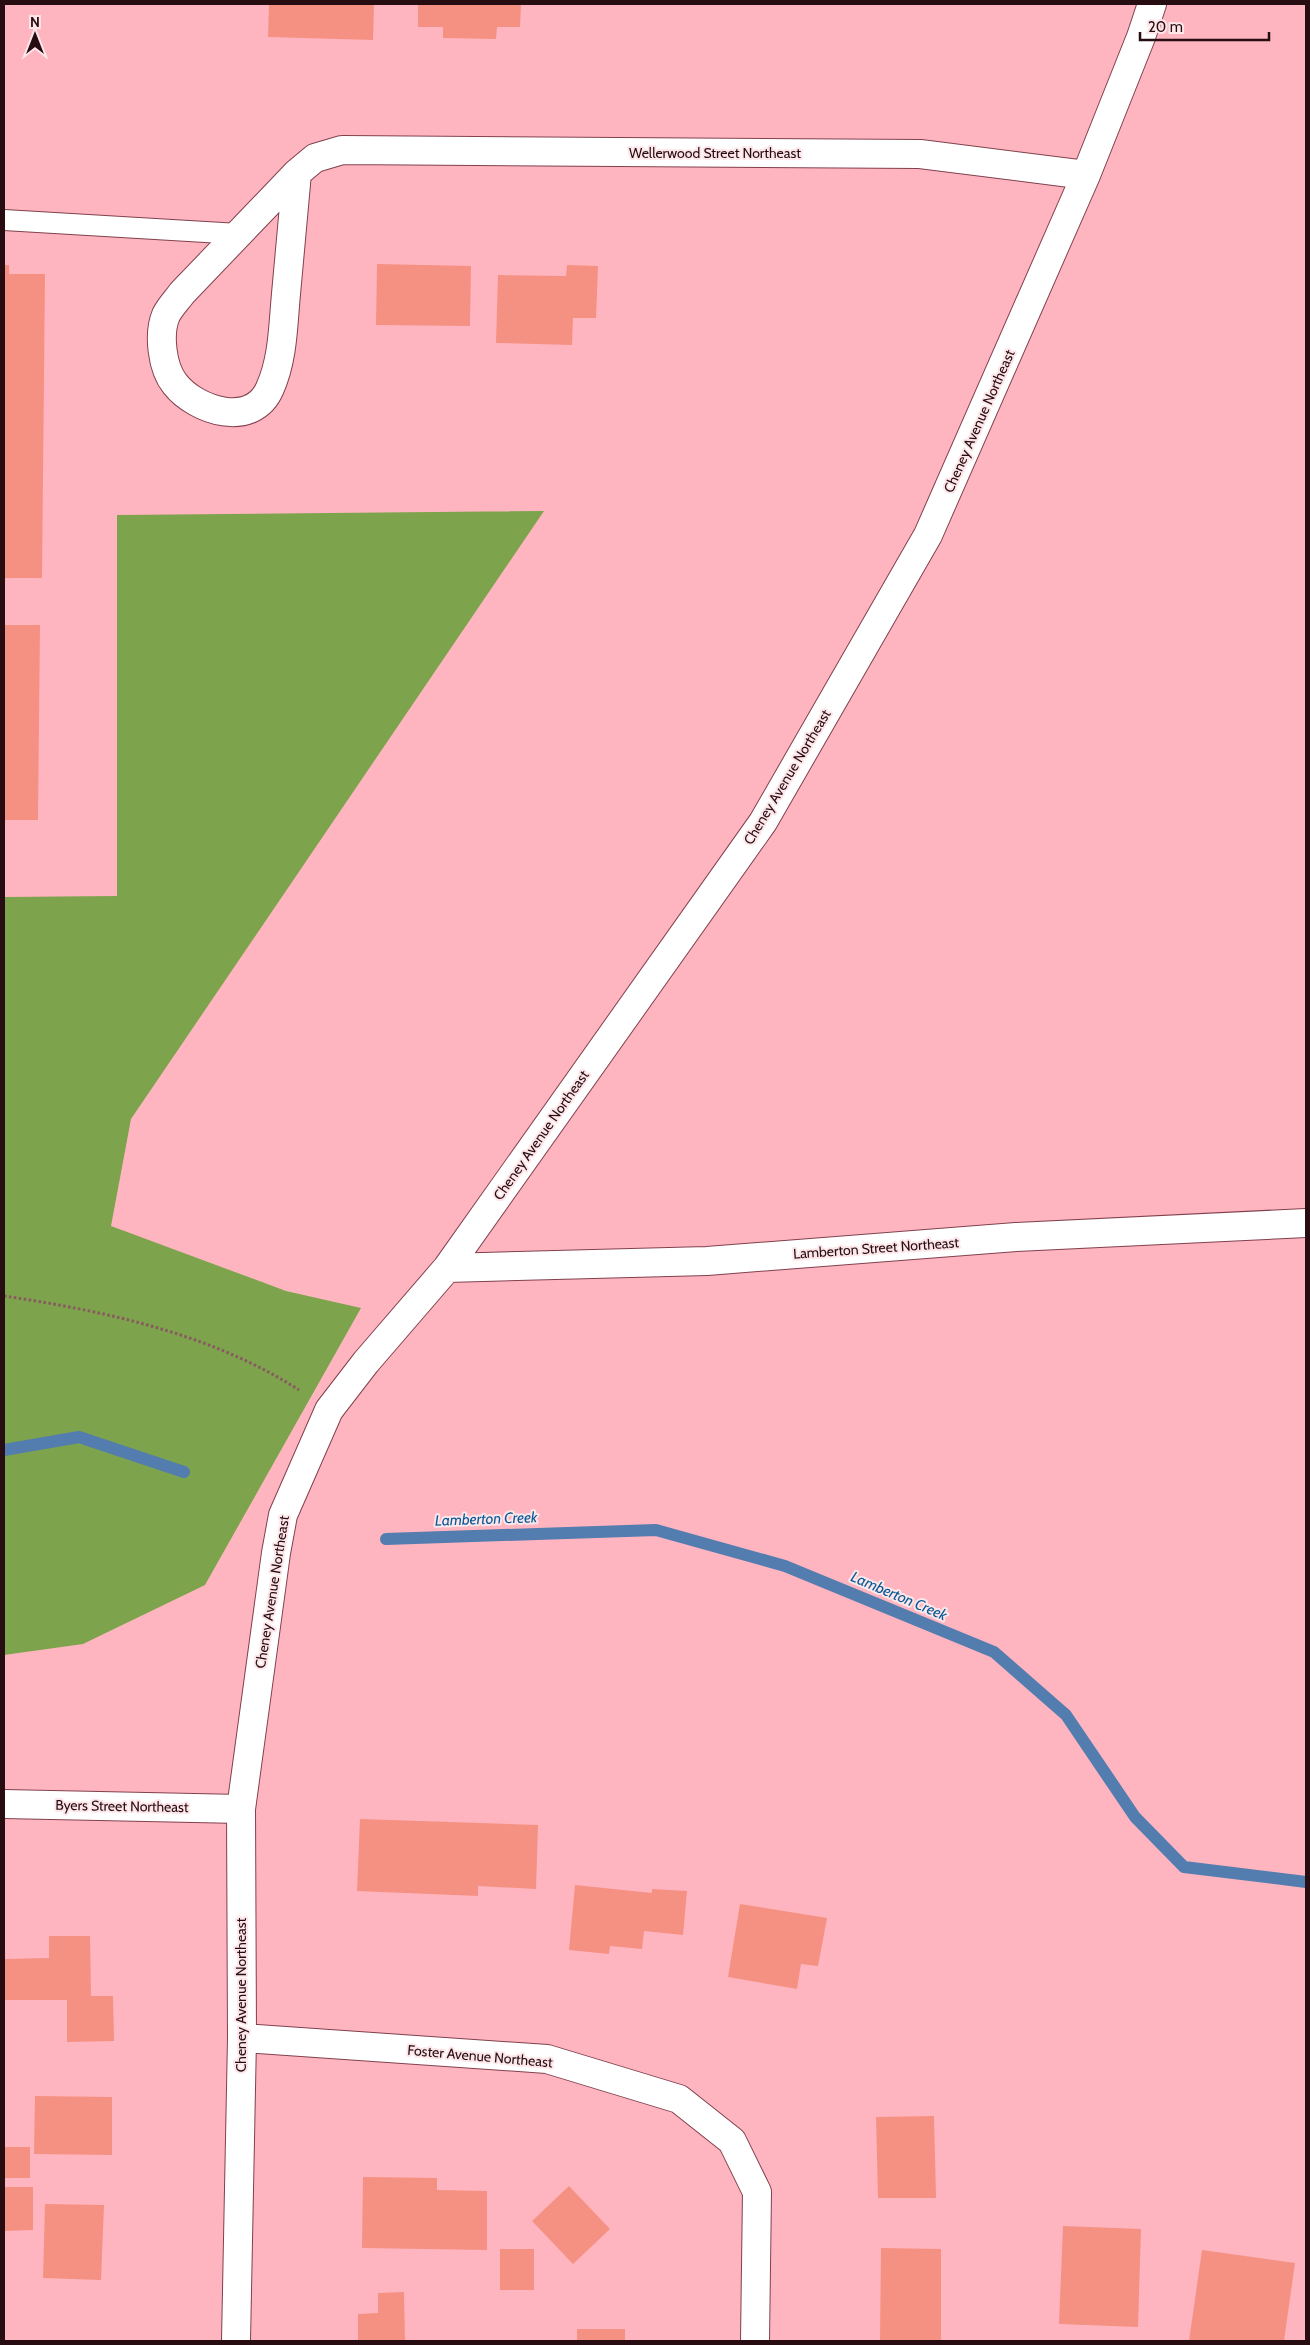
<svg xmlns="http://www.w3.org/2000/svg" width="1310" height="2345" font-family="Cabin,sans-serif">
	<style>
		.forest { fill: #7da34c }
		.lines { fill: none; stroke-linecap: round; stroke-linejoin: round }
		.stream { stroke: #537daf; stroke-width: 12 }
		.building { fill: #f59182 }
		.lane-casing { stroke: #80414d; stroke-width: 22 }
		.street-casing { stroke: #80414d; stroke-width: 30 }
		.path { stroke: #885961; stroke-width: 3; stroke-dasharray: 2.5 2.5; stroke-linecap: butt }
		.lane { stroke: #fff; stroke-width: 20 }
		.street { stroke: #fff; stroke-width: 28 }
		.labels { text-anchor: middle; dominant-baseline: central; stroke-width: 4; stroke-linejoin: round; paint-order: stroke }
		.street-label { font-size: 14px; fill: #270d12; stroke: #fde6e9 }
		.water-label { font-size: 15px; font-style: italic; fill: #055997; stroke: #fde6e9 }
	</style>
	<rect width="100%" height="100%" fill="#ffb5c0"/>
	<path class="forest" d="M544,511L131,1119L111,1226L286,1291L361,1308L205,1585L83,1644L4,1655V897L117,896V515Z"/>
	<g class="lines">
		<path class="stream" d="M4,1450L79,1437L184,1472
			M386,1539L656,1530L785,1566L994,1652L1066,1715L1135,1817L1184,1867L1306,1882"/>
	</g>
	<path class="building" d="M269,4H374L373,40L268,37Z
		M418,4H521L520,27H497L496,39L443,38V27H418Z
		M377,264L471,266L470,326L376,325Z
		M4,265H9V274H45L42,578H4Z
		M567,265L598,266L596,318H573L572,345L496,343L498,275L566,276Z
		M4,625H40L38,820H4Z
		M360,1819L538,1825L536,1889L478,1886V1896L357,1891Z
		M575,1885L652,1893V1889L687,1891L683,1935L644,1931L642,1949L610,1946L609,1954L569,1950Z
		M740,1904L827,1918L818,1966L801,1964L797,1989L728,1977Z
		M49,1936H90L91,1996H113L114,2041L67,2042V2000H4V1959L49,1958Z
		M35,2096L112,2097V2155L34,2154Z
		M934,2116L936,2198H878L876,2117Z
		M4,2147H30V2178H4Z
		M363,2177L437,2178V2190L487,2191V2250L362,2248Z
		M569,2186L610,2229L573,2264L532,2221Z
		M4,2187H33V2230L4,2231Z
		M45,2204L104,2205L101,2280L43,2278Z
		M1063,2226L1141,2229L1138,2327L1059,2324Z
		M881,2248L941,2249V2341H880Z
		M500,2249H534V2290H500Z
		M1202,2250L1295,2263L1284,2341H1189Z
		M404,2292L405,2341H358V2314L378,2313V2293Z
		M577,2329H625V2341H577Z"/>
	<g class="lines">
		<defs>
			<path id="lane" d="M4,220L239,234"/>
			<path id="street" d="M297,173L182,293C177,300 170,307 166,315C158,334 162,368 175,384C196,411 253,429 270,388C283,359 283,326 286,294C290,254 293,213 297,173L315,158L342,150L920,154L1086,175
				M447,1268L707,1261L1016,1237L1306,1223
				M4,1804L241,1809
				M242,2038L547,2059L679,2099L732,2141L757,2192L755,2341
				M236,2341L242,2038L241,1809L276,1553L283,1515L329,1410L366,1362L447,1268L763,822L928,535L1086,175L1141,37L1152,4"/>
		</defs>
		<use href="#lane" class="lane-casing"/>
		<use href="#street" class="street-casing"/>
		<path class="path" d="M4,1296C105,1311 212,1334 299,1390"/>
		<use href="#lane" class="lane"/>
		<use href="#street" class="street"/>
	</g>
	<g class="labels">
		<g class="street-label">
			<text x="715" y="153">Wellerwood Street Northeast</text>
			<text transform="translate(979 421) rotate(-66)">Cheney Avenue Northeast</text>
			<text transform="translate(787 777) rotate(-59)">Cheney Avenue Northeast</text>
			<text transform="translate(541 1135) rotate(-55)">Cheney Avenue Northeast</text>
			<text transform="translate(876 1248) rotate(-4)">Lamberton Street Northeast</text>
			<text transform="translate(272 1592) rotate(-81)">Cheney Avenue Northeast</text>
			<text transform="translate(122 1806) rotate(1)">Byers Street Northeast</text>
			<text transform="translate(241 1995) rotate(-90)">Cheney Avenue Northeast</text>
			<text transform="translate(480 2056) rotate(5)">Foster Avenue Northeast</text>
		</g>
		<g class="water-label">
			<text transform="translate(486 1519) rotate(-2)">Lamberton Creek</text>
			<text transform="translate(899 1596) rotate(23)">Lamberton Creek</text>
		</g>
	</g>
	<rect width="1310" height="2345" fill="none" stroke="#270d12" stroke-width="10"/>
	<g transform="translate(35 35)" stroke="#fde6e9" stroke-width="4" paint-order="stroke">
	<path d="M0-4L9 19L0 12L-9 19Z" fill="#270d12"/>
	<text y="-8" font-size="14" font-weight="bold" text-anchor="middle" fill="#270d12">N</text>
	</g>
	<path d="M1140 32v8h129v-8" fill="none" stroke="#270d12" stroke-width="2.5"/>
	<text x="1148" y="32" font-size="15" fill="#270d12" stroke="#fde6e9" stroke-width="4" paint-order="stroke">20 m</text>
</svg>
